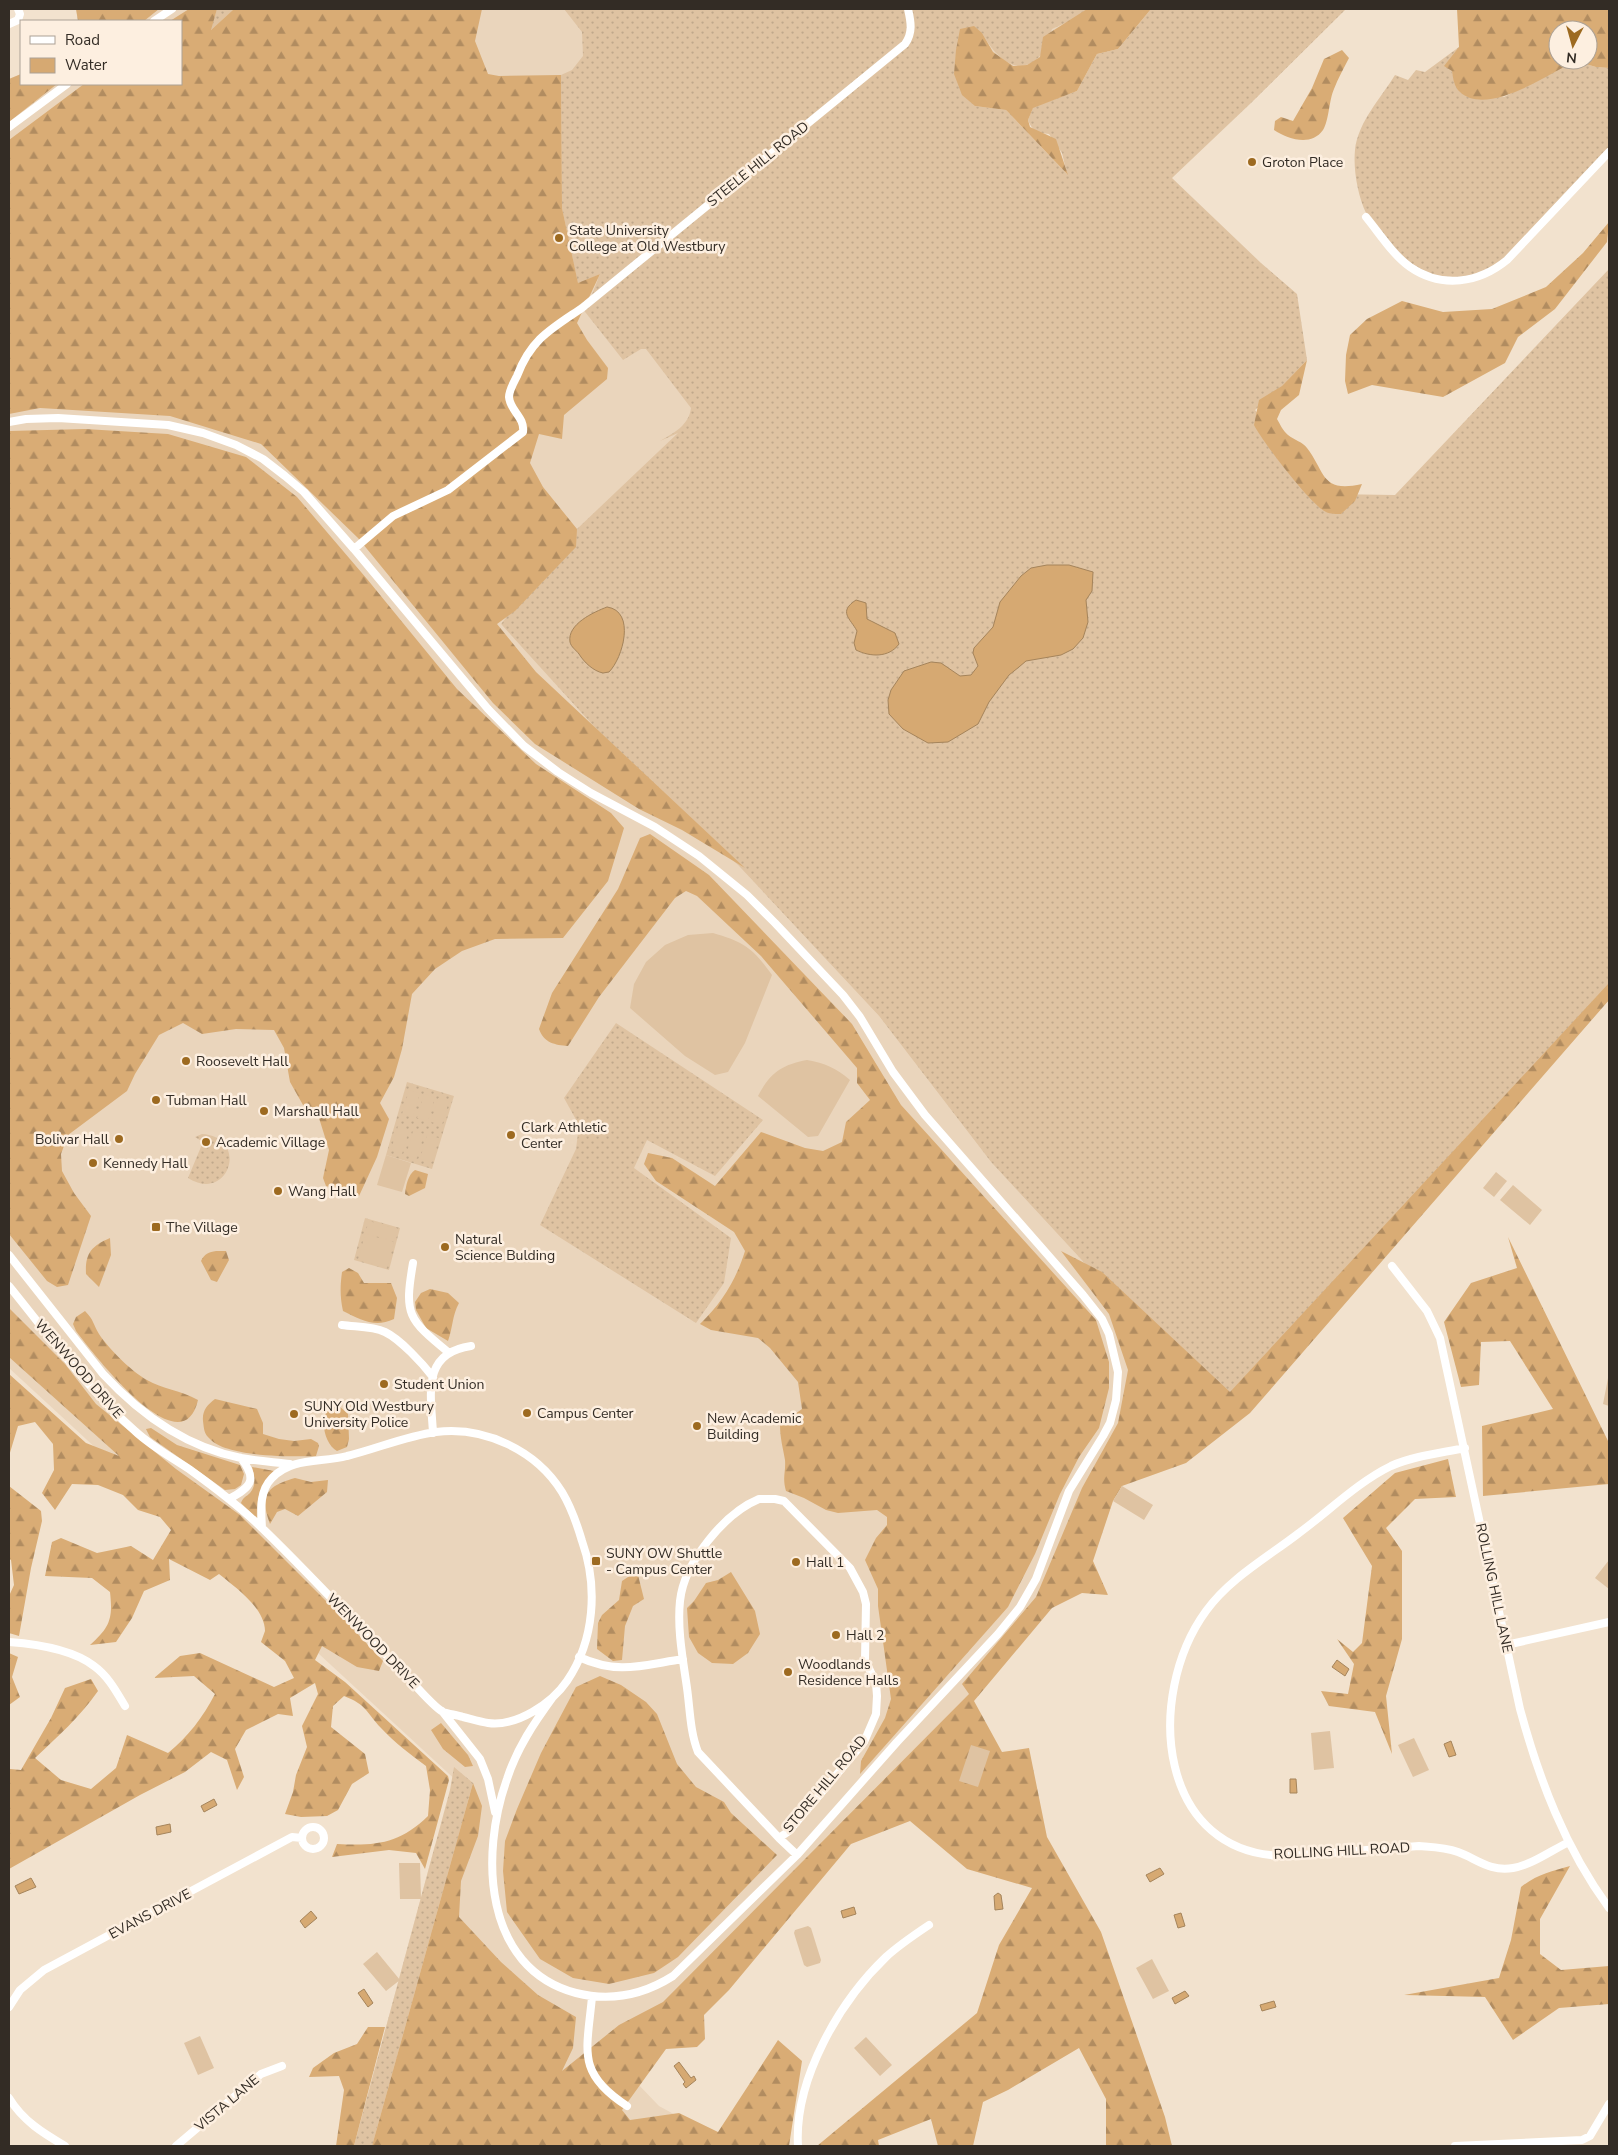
<svg xmlns="http://www.w3.org/2000/svg" width="1618" height="2155" font-family="'Nunito Sans',sans-serif">
	<style>
		.built { fill: #ead5bc }
		.grass { fill: url(#grass-dots) }
		.forest { fill: url(#forest-firs); fill-rule: evenodd }
		.pitch { fill: #dfc3a2 }
		.water { fill: #d6a972; stroke: #a5845b }
		.lines { fill: none; stroke-linecap: round; stroke-linejoin: round }
		.street { stroke: #fff; stroke-width: 8 }
		.poi-dot { fill: #9d6a20; stroke: #fdefe0; stroke-width: 2 }
		.labels { text-anchor: middle; dominant-baseline: central; stroke-width: 5; stroke-linejoin: round; paint-order: stroke }
		.poi-label { font-size: 14px; fill: #332c25; stroke: #fdefe0; text-anchor: start }
		.street-label { font-size: 14px; fill: #332c25; stroke: #fdefe0 }
	</style>
	<defs>
		<pattern id="grass-dots" width="8" height="8" patternUnits="userSpaceOnUse" patternTransform="scale(1.25)"><rect width="8" height="8" fill="#dfc3a2"/><path d="M2 2h.1M6 6h.1" fill="none" stroke="#c0a88b" stroke-width="1.8" stroke-linecap="round"/></pattern>
		<pattern id="forest-firs" width="22" height="20" patternUnits="userSpaceOnUse" patternTransform="scale(1.25)"><rect width="22" height="20" fill="#d9ac75"/><path d="M5 1l3.5 6h-7zM16 11l3.5 6h-7z" fill="#b18c60"/></pattern>
	</defs>
	<rect width="100%" height="100%" fill="#f2e2ce"/>
	<path class="built" d="M76,9H1107L501,624L688,820L738,865L879,1016L991,1162L1090,1269L1239,1417L1114,1483L1062,1595L636,2082L659,2106L732,2146L654,2123L634,2146H362L355,2142L435,1845L473,1796L9,1368V79L21,74V84H181V21H78Z"/>
	<path class="grass" d="M217,9H234L210,31Z
		M564,9H1087L1074,19L1052,29C1049,37 1045,51 1039,57C1015,80 993,53 982,33L975,106L1006,110L1067,174L1062,153L1049,134C1038,133 1032,131 1028,120L1033,107L1077,91L1097,54L1118,49L1151,9H1346L1251,103L1172,178L1261,263L1297,294L1307,360L1276,393L1255,410L1330,494L1395,495L1609,269V1000L1239,1417L1090,1269L991,1162L879,1016L738,865L688,820L660,799L501,624L577,529L678,433L660,441C674,433 689,425 691,408L646,349H641L623,360L582,308L589,302L600,274L578,284L562,208L561,75L572,70L583,56L582,32Z
		M1459,47L1452,71L1455,84L1504,97L1575,61L1596,67L1609,68V148C1586,173 1563,198 1539,223C1524,240 1506,265 1483,272C1439,287 1412,270 1385,237C1379,230 1370,222 1366,213C1358,196 1353,170 1355,150C1358,122 1381,98 1395,75L1408,80L1416,70L1425,72Z
		M616,1023L763,1120L715,1176L647,1140L634,1168L731,1238L724,1283L696,1323L540,1225L576,1149L579,1125L564,1098Z
		M407,1082L454,1096L432,1169L386,1155Z
		M202,1134C250,1137 229,1204 188,1178L203,1142L195,1137Z
		M365,1218L400,1228L389,1270L354,1260Z
		M454,1767L473,1783L372,2146H354L450,1790Z"/>
	<path class="forest" d="M76,9H159L144,21H78Z
		M189,9H217L211,30L234,9H482L475,41L488,74L499,76L561,75L562,208L578,283L600,274L577,323L587,340L608,368L607,379L564,415L562,439L539,434L530,463L543,487L577,529L576,547L515,611L497,624L536,672L745,868L682,830L639,809L535,744L493,703L358,538L261,444L170,416L40,408L9,414V140L84,84H181V21H170Z
		M1087,9H1151L1118,49L1097,54L1077,91L1033,108L1028,120L1030,127L1056,139L1068,175L1006,110L975,106L962,95L954,74L956,50L960,29L974,26L982,33L993,52L1013,66L1027,65L1040,57L1043,37Z
		M1457,9H1609V68L1596,67L1575,61C1549,74 1487,117 1460,92C1454,87 1453,78 1452,71L1444,66L1459,47ZM1558,30H1588V60H1558Z
		M1342,50L1349,58C1344,68 1338,78 1334,89C1329,100 1329,121 1323,130C1311,147 1288,139 1274,130L1275,121L1281,117L1293,121L1312,88L1324,59Z
		M21,74V84H57L9,122V79Z
		M1609,222L1607,242L1555,309L1518,337L1505,363L1443,397L1372,385L1348,394L1345,381L1346,355L1350,335L1367,319L1402,301L1443,312L1492,309L1546,287L1583,253Z
		M1307,360L1299,395L1281,410L1277,419C1280,424 1283,431 1288,435C1294,440 1303,442 1307,448C1326,473 1321,493 1362,484L1355,501L1341,514C1337,514 1330,514 1326,512C1311,505 1262,441 1254,425L1259,400L1282,386Z
		M85,429L168,434L246,457L297,497L367,579L457,689L536,764L611,813L624,828L608,881L563,938L495,939L462,951L435,969L412,994L402,1049L394,1077L380,1103L389,1119L377,1157L359,1196L326,1186L323,1178L329,1150L319,1118L303,1105L290,1082L284,1048L274,1030L236,1029L202,1034L183,1023L159,1035L135,1074L127,1091L68,1135L61,1154L62,1171L74,1193L91,1216L68,1285L57,1287L47,1281L9,1234V431Z
		M650,834L709,875L852,1024L901,1105L1096,1320L1109,1362V1388L1099,1428L1079,1457L1060,1494L1035,1554L1008,1607L860,1774L861,1761L885,1718L891,1699L878,1606V1589L865,1560L876,1538L887,1525V1517L877,1510L838,1513L826,1510L804,1498L786,1491C782,1477 786,1472 785,1460C783,1448 780,1438 780,1425L802,1409L798,1382L770,1348L758,1338L711,1330L700,1324C722,1303 736,1280 745,1251L734,1232L656,1181L644,1164L648,1153L672,1158L715,1186L761,1132L805,1148L823,1151L842,1142L846,1122L870,1100L857,1083V1068L761,956L697,896L686,891L675,898L599,997L568,1046C555,1045 544,1043 539,1029L552,993L618,889L640,838Z
		M1609,983V1000L1250,1413L1186,1463L1122,1486L1113,1501L1093,1561L1108,1595L1082,1593L1052,1608L974,1701L1002,1752L1029,1748L1047,1837L1101,1932L1165,2117L1172,2146H1106V2099L1079,2048L1008,2090L983,2102L973,2146H938L931,2119L878,2140L879,2146H817L977,2013L999,1945L1032,1888L967,1869L910,1821L851,1844L729,1990L704,2015L705,2039L697,2047L666,2049L622,2110L630,2120L679,2113L718,2132L778,2040L802,2061L789,2146H372L473,1783L482,1806L478,1836L461,1881L459,1917L501,1962L538,1995L576,2017L573,2048L562,2071L619,2025L663,2002L969,1694L962,1684L1036,1597L1082,1488L1118,1423L1128,1370L1109,1314L1061,1251L1102,1272L1230,1392Z
		M415,1170L428,1174L425,1188L409,1196L405,1194C406,1185 408,1175 415,1170Z
		M1508,1237L1609,1443V1484L1483,1496L1482,1426L1553,1409L1510,1341L1481,1342L1479,1385L1461,1387L1444,1322L1471,1283L1517,1268Z
		M110,1238L111,1255L99,1287L86,1274C85,1254 91,1246 110,1238Z
		M216,1251H226L229,1260L217,1282L211,1280L201,1261C204,1254 209,1252 216,1251Z
		M349,1268L358,1273L364,1283H391L397,1298L394,1319C375,1328 361,1320 343,1311C340,1297 340,1287 342,1272Z
		M430,1289L448,1293L459,1303C452,1316 453,1327 448,1341L426,1328L416,1310L415,1302L421,1293Z
		M9,1308L65,1364L96,1404L176,1469L240,1515L341,1616L383,1661L379,1671L357,1667L322,1646L315,1660L345,1682L448,1776L449,1780L425,1869L416,1853L389,1850L332,1857L337,1844C376,1846 399,1844 428,1816L430,1790L426,1766C411,1755 395,1743 381,1728C365,1711 367,1705 344,1696L333,1706L331,1727L365,1754L369,1773L352,1784L338,1810L327,1816L301,1817L285,1814L293,1792L296,1775L307,1747L302,1726L318,1694L315,1683L290,1698L293,1716L278,1714L246,1730L235,1749L244,1777L237,1790L227,1760L211,1752L185,1772L140,1795L9,1869V1767L10,1769L21,1770L51,1718L65,1688L91,1679L98,1691C79,1718 58,1736 35,1758L61,1780L91,1789L116,1768L127,1735L168,1753C188,1737 203,1717 215,1694L194,1676L154,1678L180,1656L200,1653L274,1687L294,1678L285,1661L261,1642C262,1639 264,1634 265,1631C265,1608 235,1587 219,1574L210,1580L169,1559L170,1580L144,1591L132,1618L116,1642L90,1645C110,1627 113,1619 110,1592L92,1578L45,1576L52,1542L61,1538L97,1553L131,1546L153,1560L171,1530L160,1517L138,1510L123,1495L98,1485L72,1484L55,1510L42,1493L54,1470L53,1444L35,1422L18,1426L9,1456V1374L86,1443L119,1456L9,1357Z
		M85,1311C94,1320 93,1324 99,1334C109,1349 131,1371 147,1380C162,1389 181,1390 198,1400C182,1470 92,1352 76,1331L73,1324L76,1317Z
		M215,1399L257,1409L263,1423V1434L279,1439L294,1441L311,1439L318,1443L319,1446L316,1456C293,1457 226,1457 210,1439C204,1434 204,1429 203,1421C202,1411 207,1405 215,1399Z
		M337,1404L348,1414L349,1439L347,1447L337,1451C322,1443 317,1408 337,1404Z
		M151,1428L177,1445L240,1465L244,1474L241,1485L235,1489L225,1490L150,1437L146,1429Z
		M1448,1459L1456,1497L1415,1499L1386,1528L1402,1551V1639L1386,1696L1392,1754L1375,1712L1329,1706L1321,1691L1348,1694L1354,1664L1337,1639L1353,1652L1362,1643L1372,1566L1343,1518L1395,1473Z
		M252,1467L274,1471C260,1485 256,1499 257,1519L241,1503C243,1497 246,1497 250,1493C257,1485 254,1476 252,1467Z
		M295,1478L311,1482L328,1480L327,1492L298,1516L285,1509L277,1512L270,1524C259,1495 267,1486 295,1478Z
		M9,1486L41,1511L42,1521L31,1568L19,1636L9,1633V1596L14,1585L11,1560L9,1559L10,1516Z
		M637,1571L644,1599L633,1606L625,1626L622,1660L613,1661L597,1649L598,1623L602,1615L619,1600L622,1581Z
		M731,1572L755,1611L760,1634L748,1653L733,1664L712,1663L698,1653L689,1637L687,1608L694,1601L706,1583L718,1580Z
		M9,1653L18,1657L12,1677L20,1697L9,1705Z
		M600,1676L621,1685L646,1702L657,1714L677,1764L696,1787L724,1802L731,1813L777,1855L678,1957L654,1973L609,1984L573,1978L540,1959L507,1912L503,1871L505,1841L517,1809L541,1753L576,1687Z
		M441,1723L468,1755L473,1766L465,1767L443,1749L431,1730Z
		M1570,1866L1540,1919V1954L1561,1970L1609,1966V2004L1559,2008L1513,2040L1485,1997L1404,1995L1499,1978L1511,1940L1521,1887C1536,1875 1552,1871 1570,1866Z
		M368,2027H385L355,2142L354,2146H336L344,2090L339,2076L309,2077L313,2068L334,2053L357,2044Z"/>
	<path class="pitch" d="M713,933C744,942 753,948 772,975L745,1043L728,1072L715,1075L685,1056L630,1008L634,984L646,962L665,945L688,935Z
		M807,1060C825,1063 836,1068 850,1080L818,1136L808,1137L758,1096C770,1073 781,1065 807,1060Z
		M409,1090L420,1093L413,1117L402,1114Z
		M424,1094L435,1097L428,1121L417,1118Z
		M438,1098L449,1101L442,1125L431,1122Z
		M398,1126L409,1130L402,1154L391,1150Z
		M413,1131L424,1134L417,1158L406,1155Z
		M427,1135L439,1138L432,1162L420,1159Z
		M386,1155L411,1163L402,1192L377,1185Z
		M1496,1172L1507,1181L1494,1197L1483,1188Z
		M1513,1185L1542,1210L1530,1225L1500,1200Z
		M369,1221L398,1229L394,1241L365,1233Z
		M365,1234L394,1242L387,1268L358,1260Z
		M1609,1373V1406L1603,1404Z
		M1122,1486L1153,1505L1144,1520L1113,1501Z
		M1609,1560V1589L1595,1578Z
		M1330,1731L1334,1768L1314,1770L1311,1733Z
		M1414,1738L1429,1770L1413,1777L1398,1745Z
		M971,1745L990,1751L978,1787L959,1781Z
		M399,1863H420L421,1899H400Z
		M808,1926L811,1928L821,1960L820,1963L807,1967L804,1965L794,1933L795,1930Z
		M377,1952L400,1980L386,1991L363,1964Z
		M1152,1959L1169,1991L1153,1999L1136,1968Z
		M200,2036L214,2068L198,2075L184,2043Z
		M866,2037L892,2065L880,2076L854,2048Z"/>
	<path class="water" d="M1047,565H1069L1093,572L1092,591L1086,600L1088,622L1083,638L1073,649L1061,655L1026,661L1019,667L1009,675L989,702L978,724L948,742L928,743L903,729L889,714L888,700L891,690L904,671L931,662L941,663L960,676L971,675L978,666L973,653L974,648L993,627L1000,602L1021,576L1031,568Z
		M856,600L866,603L867,619L895,633L899,644C889,658 870,657 856,650L854,643L857,631C850,618 838,612 856,600Z
		M607,607C636,611 623,658 609,672L603,673C593,671 584,662 579,654C576,650 571,647 570,642C567,624 594,612 607,607Z
		M1337,1660L1349,1669L1345,1676L1332,1667Z
		M1451,1741L1456,1755L1449,1757L1444,1744Z
		M1290,1779H1296L1297,1793H1290Z
		M214,1799L217,1805L204,1812L201,1806Z
		M170,1824L171,1832L157,1835L156,1827Z
		M1160,1868L1164,1874L1150,1882L1146,1875Z
		M31,1878L36,1887L19,1894L15,1886Z
		M998,1893L1001,1895L1003,1909L995,1910L994,1896Z
		M854,1907L856,1914L843,1918L841,1911Z
		M311,1911L317,1918L305,1928L300,1921Z
		M1181,1913L1185,1926L1178,1928L1174,1915Z
		M364,1989L373,2003L368,2007L358,1993Z
		M1185,1991L1189,1996L1175,2004L1172,1998Z
		M1274,2001L1276,2007L1262,2011L1260,2005Z
		M679,2062L691,2078L694,2076L696,2080L686,2088L683,2084L685,2082L674,2066Z"/>
	<g class="lines">
		<path class="street" d="M154,21L172,9
			M9,24L18,20L20,14L18,9
			M9,127L67,84
			M1366,217C1380,234 1393,255 1410,267C1442,289 1479,283 1507,260L1609,152
			M9,422L26,419L58,418L168,425L203,433L236,445L263,459L285,476L304,492L354,549L488,709L524,746L558,772L591,793L655,827L699,856L747,895L775,923L843,995L860,1017L893,1072L925,1115L1083,1295L1102,1319L1109,1334L1118,1372L1116,1400L1110,1423L1103,1436L1069,1491L1036,1579L1020,1607L998,1634L897,1742L797,1855L673,1976C643,1995 612,2002 576,1993C483,1968 480,1854 507,1779C517,1748 534,1723 553,1697
			M354,549L393,516L448,490L523,432C525,417 510,411 509,397C509,390 514,382 517,376C531,339 551,329 582,308L905,44C913,33 911,22 908,9
			M9,1255L103,1374C140,1414 186,1447 241,1458C257,1461 274,1462 290,1464
			M413,1263C404,1315 408,1319 448,1352
			M1392,1266L1427,1311L1440,1338L1520,1709C1539,1779 1565,1848 1609,1908
			M9,1286C49,1335 87,1389 135,1431C151,1446 171,1457 189,1469C214,1487 239,1506 261,1527C309,1573 354,1623 401,1670C411,1680 432,1706 443,1712C449,1714 457,1715 463,1717C471,1719 480,1722 488,1723C517,1727 552,1703 567,1681C595,1640 598,1586 582,1541C577,1524 571,1507 562,1492C536,1450 484,1426 436,1432C406,1436 376,1449 347,1456C321,1463 292,1457 272,1478C259,1491 261,1510 262,1528
			M342,1325C356,1327 372,1326 385,1332C400,1339 423,1364 433,1377
			M433,1433C431,1395 421,1353 471,1346
			M1465,1448C1441,1453 1413,1456 1391,1466C1358,1482 1329,1511 1299,1533C1268,1557 1230,1578 1206,1611C1144,1696 1157,1858 1289,1856L1419,1846C1433,1847 1445,1847 1458,1852C1477,1859 1490,1872 1513,1868C1532,1865 1552,1850 1569,1842
			M229,1499C251,1487 258,1480 241,1458
			M759,1499H775L784,1501L850,1568L863,1592L866,1604L865,1660L876,1683L877,1696L876,1714L864,1742L789,1831L779,1838L698,1752C690,1732 690,1709 687,1688C683,1660 677,1629 680,1601C684,1562 725,1513 759,1499Z
			M9,1642C36,1644 72,1649 94,1666C108,1676 116,1691 125,1706
			M1506,1645L1609,1622
			M579,1657C618,1675 643,1665 683,1659
			M442,1711L480,1759L488,1779L495,1812
			M302 1838a11 11 0 1 1 22 0a11 11 0 1 1-22 0Z
			M779,1838L797,1855
			M592,1997C587,2051 576,2073 627,2106
			M9,2007L20,1990L44,1970L292,1837L302,1838
			M9,2098C23,2121 43,2133 65,2146
			M176,2146L261,2074L282,2066
			M798,2146C794,2080 839,2002 886,1957C899,1945 914,1935 929,1925
			M1455,2146L1582,2140L1590,2136L1609,2104"/>
	</g>
	<g class="poi-dot">
		<circle cx="1252" cy="162" r="5"/>
		<circle cx="559" cy="238" r="5"/>
		<circle cx="186" cy="1061" r="5"/>
		<circle cx="156" cy="1100" r="5"/>
		<circle cx="264" cy="1111" r="5"/>
		<circle cx="511" cy="1135" r="5"/>
		<circle cx="119" cy="1139" r="5"/>
		<circle cx="206" cy="1142" r="5"/>
		<circle cx="93" cy="1163" r="5"/>
		<circle cx="278" cy="1191" r="5"/>
		<rect x="151" y="1222" width="10" height="10" rx="2.5"/>
		<circle cx="445" cy="1247" r="5"/>
		<circle cx="384" cy="1384" r="5"/>
		<circle cx="527" cy="1413" r="5"/>
		<circle cx="294" cy="1414" r="5"/>
		<circle cx="697" cy="1426" r="5"/>
		<rect x="591" y="1556" width="10" height="10" rx="2.5"/>
		<circle cx="796" cy="1562" r="5"/>
		<circle cx="836" cy="1635" r="5"/>
		<circle cx="788" cy="1672" r="5"/>
	</g>
	<g class="labels">
		<g class="poi-label">
			<text x="1262" y="162">Groton Place</text>
			<text x="569" y="230">State University<tspan x="569" dy="16">College at Old Westbury</tspan></text>
			<text x="196" y="1061">Roosevelt Hall</text>
			<text x="166" y="1100">Tubman Hall</text>
			<text x="274" y="1111">Marshall Hall</text>
			<text x="521" y="1127">Clark Athletic<tspan x="521" dy="16">Center</tspan></text>
			<text x="109" y="1139" text-anchor="end">Bolivar Hall</text>
			<text x="216" y="1142">Academic Village</text>
			<text x="103" y="1163">Kennedy Hall</text>
			<text x="288" y="1191">Wang Hall</text>
			<text x="166" y="1227">The Village</text>
			<text x="455" y="1239">Natural<tspan x="455" dy="16">Science Bulding</tspan></text>
			<text x="394" y="1384">Student Union</text>
			<text x="304" y="1406">SUNY Old Westbury<tspan x="304" dy="16">University Police</tspan></text>
			<text x="537" y="1413">Campus Center</text>
			<text x="707" y="1418">New Academic<tspan x="707" dy="16">Building</tspan></text>
			<text x="606" y="1553">SUNY OW Shuttle<tspan x="606" dy="16">- Campus Center</tspan></text>
			<text x="806" y="1562">Hall 1</text>
			<text x="846" y="1635">Hall 2</text>
			<text x="798" y="1664">Woodlands<tspan x="798" dy="16">Residence Halls</tspan></text>
		</g>
		<g class="street-label">
			<text transform="translate(758 164) rotate(-39)">STEELE HILL ROAD</text>
			<text transform="translate(79 1369) rotate(49)">WENWOOD DRIVE</text>
			<text transform="translate(1494 1588) rotate(78)">ROLLING HILL LANE</text>
			<text transform="translate(373 1641) rotate(46)">WENWOOD DRIVE</text>
			<text transform="translate(825 1784) rotate(-50)">STORE HILL ROAD</text>
			<text transform="translate(1342 1851) rotate(-3)">ROLLING HILL ROAD</text>
			<text transform="translate(150 1914) rotate(-28)">EVANS DRIVE</text>
			<text transform="translate(227 2103) rotate(-40)">VISTA LANE</text>
		</g>
	</g>
	<rect width="1618" height="2155" fill="none" stroke="#332c25" stroke-width="20"/>
	<rect x="20" y="20" width="162" height="65" fill="#fdefe0" stroke="#aca195"/>
	<rect x="30" y="36" width="25" height="8" fill="#ffffff" stroke="#aca195"/>
	<text x="65" y="45" font-size="15" fill="#332c25">Road</text>
	<rect x="30" y="58" width="25" height="15" fill="#d6a972" stroke="#aca195"/>
	<text x="65" y="70" font-size="15" fill="#332c25">Water</text>
	<g transform="translate(1573 45) rotate(186)"><circle r="24" fill="#fdefe0" stroke="#aca195"/>
	<path d="M0-4L9 19L0 12L-9 19Z" fill="#9d6a20"/>
	<text y="-8" font-size="14" font-weight="bold" text-anchor="middle" fill="#332c25">N</text>
	</g>
</svg>
